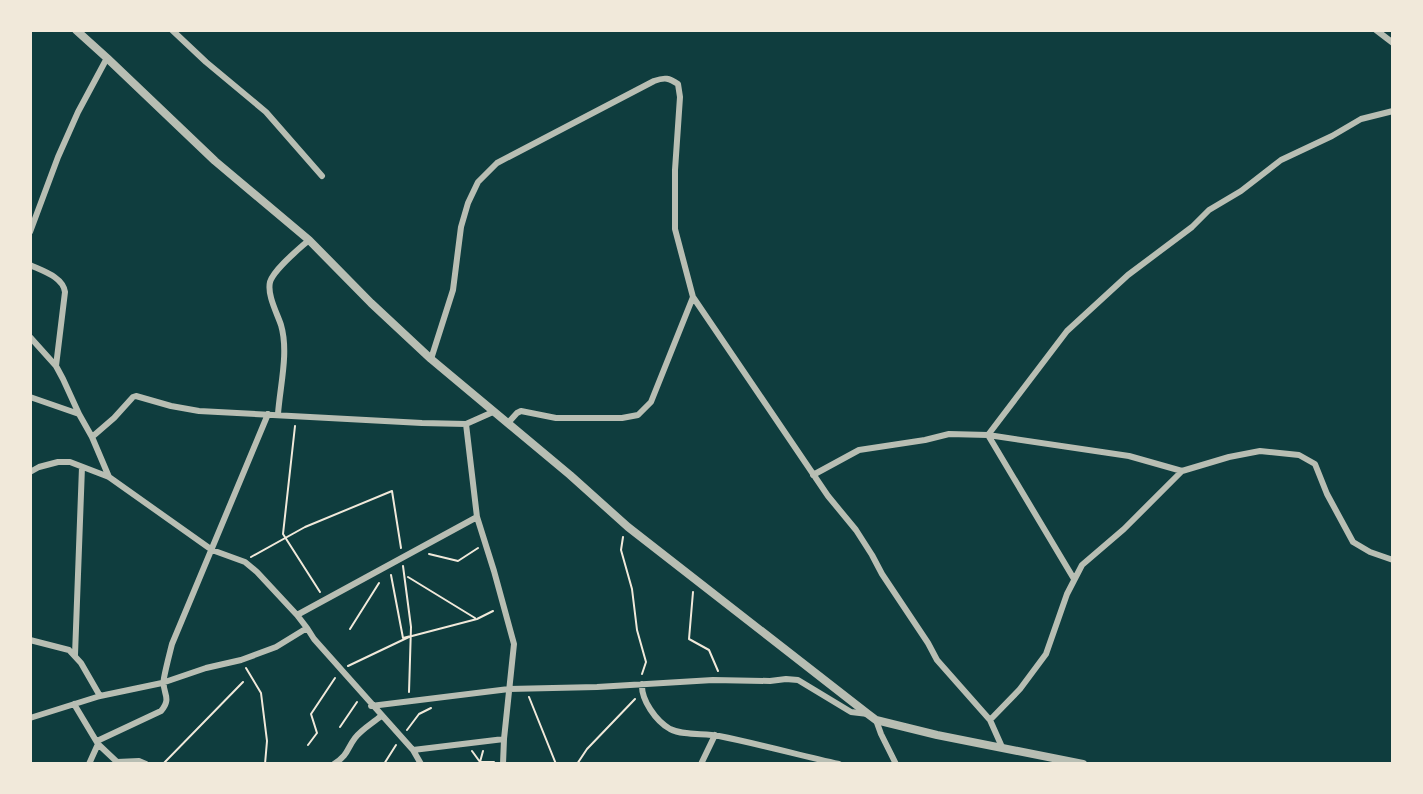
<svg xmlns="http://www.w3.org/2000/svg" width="1423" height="794" font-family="'Golos Text',sans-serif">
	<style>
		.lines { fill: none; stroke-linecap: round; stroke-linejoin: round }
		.path { stroke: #f1e9da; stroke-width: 2 }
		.minor { stroke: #b8beb3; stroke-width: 6 }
		.tertiary { stroke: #b8beb3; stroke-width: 8 }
	</style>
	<rect width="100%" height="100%" fill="#0f3d3e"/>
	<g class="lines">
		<path class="path" d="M295,426L283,534L320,592
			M623,537L621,550L632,589L637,630L646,662L642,674
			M429,554L458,561L478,548
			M251,557L305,527L392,491L401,548
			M403,566L411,627L409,692
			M408,577L475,618
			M693,592L689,639L709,650L718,671
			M350,629L379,583
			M412,636L477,619L493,611
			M348,666L411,636L403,638L391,575
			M246,668L261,693L267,741L265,764
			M529,697L556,764
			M340,727L357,702
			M407,730L419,714L431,708
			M308,745L317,733L311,714L335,678
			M472,751L480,762L479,764
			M483,751L480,762H494
			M163,764L243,682
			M384,764L396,745
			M577,764L587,749L635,699"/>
		<path class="minor" d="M172,30L206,62L266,112L322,176
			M1376,30L1393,43
			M30,232L58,157L78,112L107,58
			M30,265C43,271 63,277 65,292L56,366
			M30,337L56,366L63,379L79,414L92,437L109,477
			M431,359L453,290L461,227L468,203L478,182L497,163L654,81C665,77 669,78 678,84L680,97L675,170V229L693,297L828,496L856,530L872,555L882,574L928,643L937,660L990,720L1002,747
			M30,397L79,414
			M278,414C280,386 289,352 281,325C277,313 267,295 270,282C274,269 299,249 309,240
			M508,423L517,413L521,411L556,418H622L638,415L651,402L693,297
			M988,435L1067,331L1128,275L1192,227L1209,210L1241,191L1281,160L1332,136L1361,119L1393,111
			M988,435L1074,579
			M92,437L114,418L133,397L136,396L171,406L199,411L422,423L466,424
			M30,472L39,467L58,462H70L109,477L212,550L245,562L257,572L297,615
			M813,475L859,450L925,440L949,434L988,435L1129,456L1182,471
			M477,517L494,571L514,644L504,739L503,764
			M307,628L314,639L413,750L421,764
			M30,640L69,650L81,663L100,696
			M75,655L82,467
			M642,684C641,700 656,721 670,729C684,736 704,733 719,736C759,744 799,755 839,764
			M74,704L98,744L89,764
			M371,706L509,689L597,687L713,680L770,681L786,679L798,680L851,712L868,714
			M30,718L100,696L162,683L206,668L241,660L276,647L307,628L297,615L477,517L466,424L493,412
			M876,720L881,734L896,764
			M990,720L1020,689L1046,654L1067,594L1082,565L1124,529L1182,471L1229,457L1260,451L1299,455L1315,464L1327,494L1353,542L1370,552L1393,560
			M97,741L161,711C173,697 161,693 164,678C166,667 169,656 172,644L268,414
			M98,744L117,762L139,761L146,764
			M413,750L504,739
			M334,764C349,754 346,750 355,738C362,729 373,723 381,716
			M701,764L715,735"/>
		<path class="tertiary" d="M76,30L107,58L215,161L309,240L371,303L431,359L570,475L628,527L868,714L876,720L937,735L1083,764"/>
	</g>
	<rect width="1423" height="794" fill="none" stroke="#f1e9da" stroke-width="64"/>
</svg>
